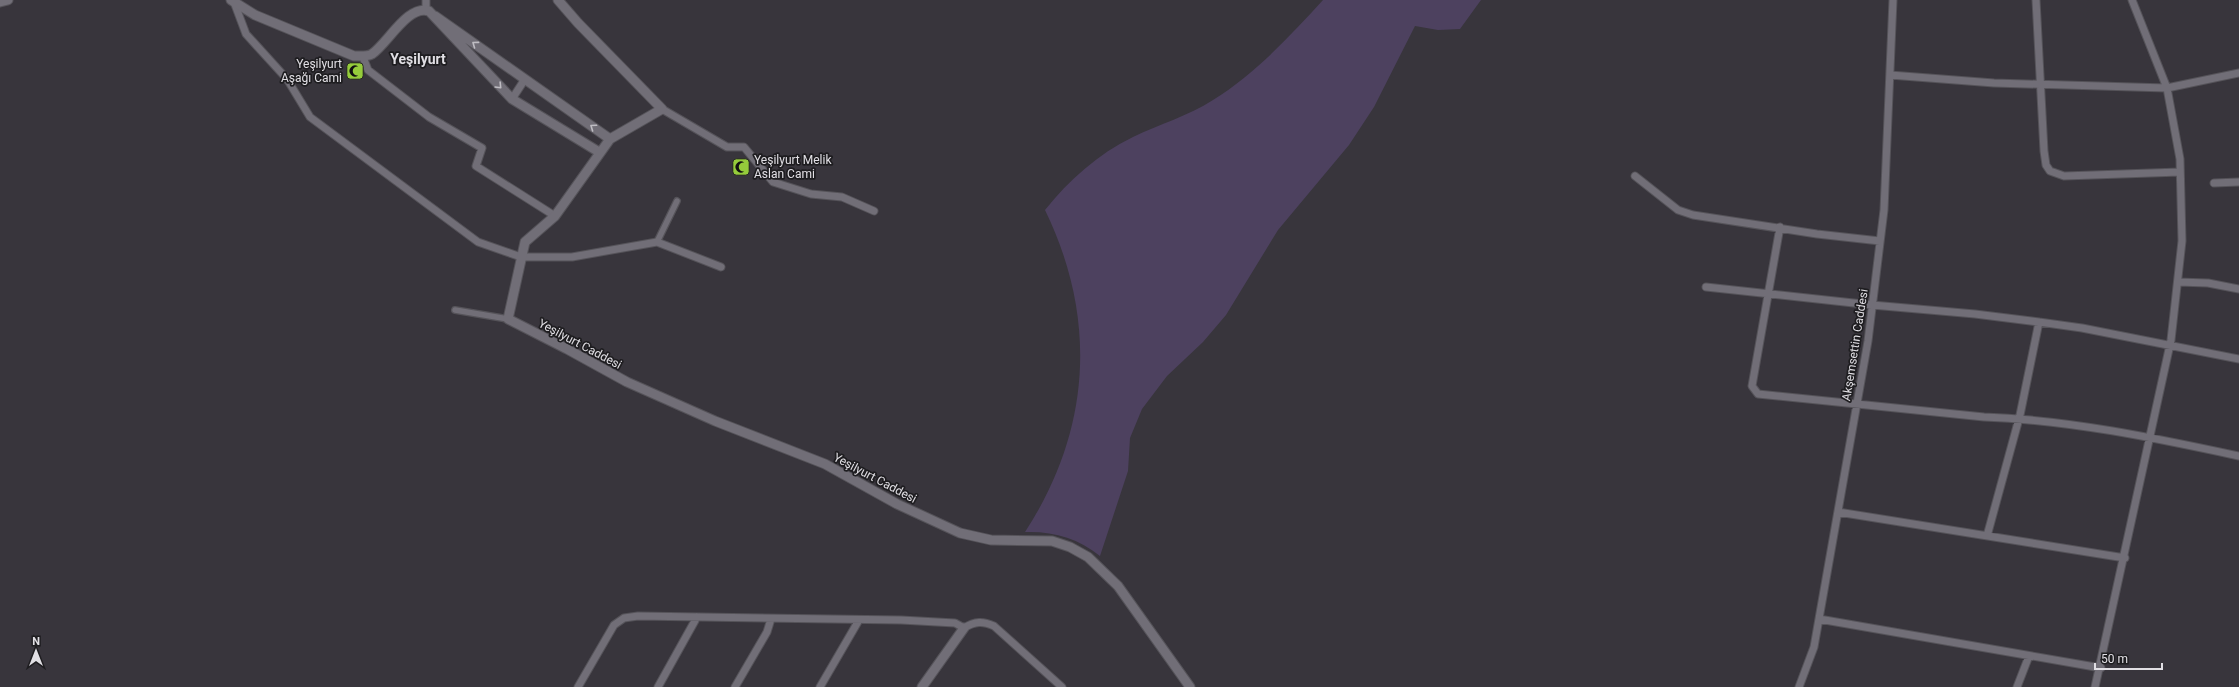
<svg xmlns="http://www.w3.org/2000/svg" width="2239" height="687" font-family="Roboto,sans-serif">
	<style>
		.green { fill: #4d415f }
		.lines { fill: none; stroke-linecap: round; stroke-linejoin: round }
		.pedestrian-casing { stroke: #555359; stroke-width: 8 }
		.minor-casing { stroke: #555359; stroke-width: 9 }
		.tertiary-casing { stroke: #555359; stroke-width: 11 }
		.pedestrian { stroke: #716e77; stroke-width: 5.5 }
		.minor { stroke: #716e77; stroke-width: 7 }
		.tertiary { stroke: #716e77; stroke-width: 9 }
		.oneway { stroke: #bfbdc3 }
		.labels { text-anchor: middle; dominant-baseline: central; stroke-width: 3.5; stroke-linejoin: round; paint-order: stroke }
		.poi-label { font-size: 12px; fill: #e1dfe4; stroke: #1e1d20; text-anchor: end }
		.street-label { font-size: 12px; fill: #e1dfe4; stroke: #1e1d20 }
		.quarter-label { font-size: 14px; font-weight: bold; fill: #e1dfe4; stroke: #1e1d20 }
	</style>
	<rect width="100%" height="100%" fill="#38353c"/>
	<path class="green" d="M1323,0H1481L1460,29L1438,30L1415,26L1374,107L1349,145L1278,230L1226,315L1203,342L1167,376L1142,409L1130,438L1128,471L1100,556C1078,538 1053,531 1025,532C1091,431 1098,319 1045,210C1069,180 1098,154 1133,137C1160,124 1188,116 1213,100C1255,74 1290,36 1323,0Z"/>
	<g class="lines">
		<defs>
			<path id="pedestrian" d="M657,242L677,201
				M455,310L508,319"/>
			<path id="minor" d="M2036,0L2044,151L2046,165L2050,171L2064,176L2180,172
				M234,2L246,34L287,79L310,117L478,242L521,257H572L657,242L721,267
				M426,9V0
				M363,57L368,70L429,117L482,148L476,166L555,216
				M1890,75L1994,83L2167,88L2239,73
				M512,99L525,79
				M662,109L727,147H744L773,182L811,194L842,197L874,211
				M1635,176L1678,210L1693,215L1817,234L1880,241
				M2214,183L2239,182
				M1780,227L1752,386L1758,394L1984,417C2070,420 2155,438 2239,456
				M2178,282L2208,283L2239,289
				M1706,287L1872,305L1975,314L2039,322L2082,328L2239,359
				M1838,512L2125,558
				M1987,536L2020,415L2039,322
				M1819,619L2101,668
				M578,687L614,625L624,618L638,616L901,620L955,623L964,628C975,621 983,621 994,626L1062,687
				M658,687L697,617
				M735,687L767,632L771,619
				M820,687L859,620
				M1799,687L1814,647L1868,341L1884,210L1893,0
				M2017,687L2029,656
				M2095,687L2171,340L2182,241L2180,159L2167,88L2132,0"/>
			<path id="tertiary" d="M231,0L255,15L354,56C360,56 367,57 372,54C388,43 408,4 429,11L512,99L599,152
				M558,0L578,23L662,109L610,139
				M0,2L8,0
				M435,16L610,139L555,216L525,242L508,319L567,349L627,382L715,421L825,464L897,504L960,533L991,540L1052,541L1070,547L1088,557L1118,586L1190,687
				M922,687L964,628"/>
		</defs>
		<use href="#pedestrian" class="pedestrian-casing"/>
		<use href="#minor" class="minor-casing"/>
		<use href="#tertiary" class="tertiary-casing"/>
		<use href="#pedestrian" class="pedestrian"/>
		<use href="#minor" class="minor"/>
		<use href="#tertiary" class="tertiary"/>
	</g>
	<defs><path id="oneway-chevron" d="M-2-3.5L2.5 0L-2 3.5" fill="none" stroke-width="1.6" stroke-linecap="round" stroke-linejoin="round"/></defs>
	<g class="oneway">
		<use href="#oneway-chevron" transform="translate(475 44) rotate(-144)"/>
		<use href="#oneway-chevron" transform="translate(499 86) rotate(46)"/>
		<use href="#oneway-chevron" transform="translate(593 127) rotate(-145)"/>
	</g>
	<defs>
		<symbol id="mosque-square" viewBox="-11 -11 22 22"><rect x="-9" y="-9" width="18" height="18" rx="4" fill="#95cc3b" stroke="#1e1d20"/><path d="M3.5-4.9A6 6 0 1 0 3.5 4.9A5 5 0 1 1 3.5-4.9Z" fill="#111"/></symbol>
	</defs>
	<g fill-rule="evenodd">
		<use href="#mosque-square" x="345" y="61" width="20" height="20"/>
		<use href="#mosque-square" x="731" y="157" width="20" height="20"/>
	</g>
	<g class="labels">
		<g class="poi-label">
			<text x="342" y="64">Yeşilyurt<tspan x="342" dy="14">Aşağı Cami</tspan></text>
			<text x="754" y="160" text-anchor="start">Yeşilyurt Melik<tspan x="754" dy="14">Aslan Cami</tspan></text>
		</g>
		<g class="street-label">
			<text transform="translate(580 344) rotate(28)">Yeşilyurt Caddesi</text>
			<text transform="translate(1855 345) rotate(-81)">Akşemsettin Caddesi</text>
			<text transform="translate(875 478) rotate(28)">Yeşilyurt Caddesi</text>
		</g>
		<g class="quarter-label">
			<text x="418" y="59">Yeşilyurt</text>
		</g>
	</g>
	<g transform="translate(36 651)" stroke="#1e1d20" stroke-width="3" paint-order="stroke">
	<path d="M0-3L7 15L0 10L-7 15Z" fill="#e1dfe4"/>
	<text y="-6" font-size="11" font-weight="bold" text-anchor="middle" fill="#e1dfe4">N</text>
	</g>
	<path d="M2095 663v6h67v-6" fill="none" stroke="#e1dfe4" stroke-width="2"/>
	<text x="2101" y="663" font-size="12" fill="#e1dfe4" stroke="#1e1d20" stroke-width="3" paint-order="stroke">50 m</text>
</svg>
